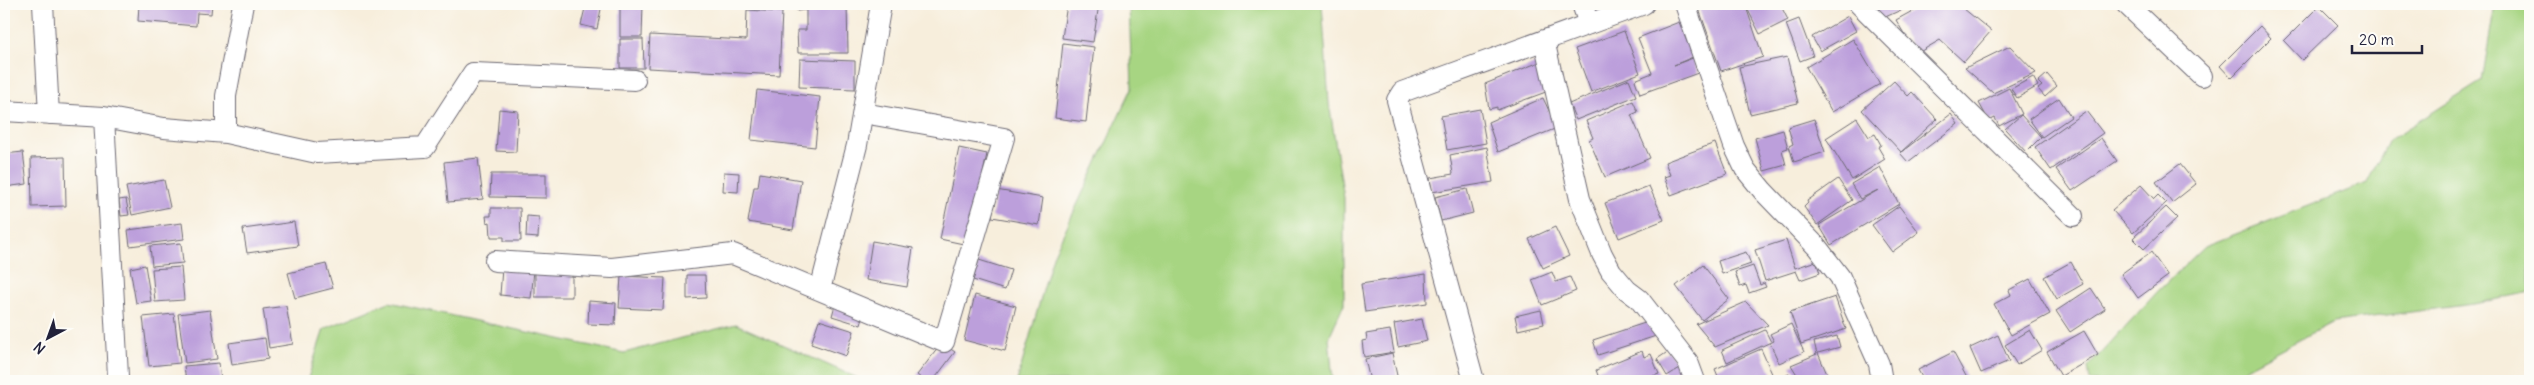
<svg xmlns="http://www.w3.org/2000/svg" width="2534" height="385" font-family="Delius,sans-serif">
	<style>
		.green { fill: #a7d582; stroke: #647c5e }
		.building { fill: #bc9fdb }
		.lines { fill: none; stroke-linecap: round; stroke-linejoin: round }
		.street-casing { stroke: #6d6973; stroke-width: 22 }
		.street { stroke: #fff; stroke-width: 20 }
	</style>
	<rect width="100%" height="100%" fill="#fdfcf7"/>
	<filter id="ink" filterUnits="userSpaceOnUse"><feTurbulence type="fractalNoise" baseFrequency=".02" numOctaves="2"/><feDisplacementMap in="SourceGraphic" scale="10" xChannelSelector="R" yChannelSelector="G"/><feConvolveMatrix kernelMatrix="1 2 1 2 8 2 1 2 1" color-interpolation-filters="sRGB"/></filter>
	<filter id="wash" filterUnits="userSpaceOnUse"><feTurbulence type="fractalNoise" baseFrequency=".0096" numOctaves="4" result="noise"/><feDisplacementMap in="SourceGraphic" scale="20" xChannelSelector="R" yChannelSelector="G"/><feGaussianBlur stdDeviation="1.12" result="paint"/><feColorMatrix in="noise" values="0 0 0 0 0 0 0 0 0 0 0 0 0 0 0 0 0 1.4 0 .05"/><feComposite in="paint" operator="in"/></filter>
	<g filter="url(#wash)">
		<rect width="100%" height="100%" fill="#f7eedc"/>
		<path class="green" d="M1129,4H1322L1329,103L1344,198V304L1329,337L1333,381H1017L1053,256L1132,88Z
			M2495,4H2530V292L2474,304L2333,322L2246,368L2235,381H2090L2088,367L2159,290L2205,246L2367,183L2389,140L2482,81Z
			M389,302L624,353L736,324L864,381H307L324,329Z"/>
		<g id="blocks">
			<path class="building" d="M139,4H212L211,14L197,13L196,26L138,21Z
				M586,4H602L597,29L581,25Z
				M620,4H643L642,37H620Z
				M745,4H781V9L744,7Z
				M797,4H847L848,53H798L797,30H806V10L797,11Z
				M1067,4H1099L1093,42L1062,38Z
				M1715,4H1745L1763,57L1721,71L1699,9Z
				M1745,4H1780L1788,20L1760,34Z
				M1860,4H1914L1881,19Z
				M1925,4H1958L1991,31L1964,62L1940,40L1916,54L1896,20Z
				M2319,6L2338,25L2302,60L2284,41Z
				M747,10L782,12L779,75L648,68L650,35L746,40Z
				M1848,16L1856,31L1820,51L1812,37Z
				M1799,19L1813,56L1800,61L1786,24Z
				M1679,22L1693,57L1674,65L1693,58L1698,73L1640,94L1635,80L1652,73L1638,38Z
				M2260,26L2271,38L2231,78L2220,66Z
				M1624,31L1640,73L1591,92L1575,49Z
				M620,39H643L644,68H620Z
				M1853,39L1880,84L1832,112L1806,67Z
				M1063,43L1094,47L1086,122L1055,118Z
				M2010,46L2036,73L1993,93L1965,68Z
				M1787,57L1798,103L1750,114L1739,67Z
				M800,59L855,61V89L799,87Z
				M1542,61L1554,89L1497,110V107L1489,109L1485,84Z
				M2047,74L2057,86L2045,97L2038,89L2042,86L2038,82Z
				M2033,77L2038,86L2017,98L2011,89Z
				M1629,79L1636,96L1576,120L1569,104Z
				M1894,81L1908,96L1912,92L1937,119L1901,152L1862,110Z
				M2009,88L2022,114L1999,126L1995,118L1989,121L1979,103Z
				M757,90L820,97L815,147L751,140Z
				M1543,98L1557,128L1498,152L1488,122Z
				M2059,98L2071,117L2042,137L2029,119Z
				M1633,101L1638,112L1631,115L1650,158L1605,177L1589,140L1593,138L1586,121Z
				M499,109L518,111L516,152L496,151Z
				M1480,109L1486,143L1447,150L1441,116Z
				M2086,111L2103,133L2051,170L2035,147Z
				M1951,114L1958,124L1908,162L1900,153Z
				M2021,115L2041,137L2026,152L2005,129Z
				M1857,118L1869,137L1875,134L1881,145L1878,147L1885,159L1852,180L1826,138Z
				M1814,119L1825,152L1794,162L1789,146L1793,144L1788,127Z
				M1783,130L1788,148L1782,150L1786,165L1764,171L1755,138Z
				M2101,138L2117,161L2072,191L2056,169Z
				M1715,143L1727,174L1671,195L1664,177L1670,175L1665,162Z
				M1487,147L1493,182L1432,192L1430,178L1453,174L1450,155Z
				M959,148L987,154L968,245L940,239Z
				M23,152L27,184L5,187L4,154Z
				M65,157L66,206L32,207L31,158Z
				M478,158L483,199L448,202L444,162Z
				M2180,164L2196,184L2172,203L2156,182Z
				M1880,167L1899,204L1831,245L1819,225L1878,190L1860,199L1851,184Z
				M724,172L739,173L738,192L723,191Z
				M760,173L801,180L793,230L748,222L754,187H758Z
				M491,174H546V198L490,197Z
				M1838,179L1852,200L1817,225L1804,207L1808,203L1807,201Z
				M164,180L170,207L132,215L126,187Z
				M2141,185L2154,199L2158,195L2166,203L2133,233L2112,210Z
				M1649,186L1664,220L1619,238L1605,203Z
				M1467,189L1473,213L1441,221L1435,197Z
				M996,190L1043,198L1039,225L992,217Z
				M126,199L129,215L121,216L119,200Z
				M1899,206L1919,232L1892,252L1872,225Z
				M2166,207L2177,218L2144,249L2133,238Z
				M491,208H520L521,241H504V237H491L490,222L487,223L486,216H491Z
				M527,216L539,217L538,238L526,237Z
				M294,222L298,246L247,253L243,229Z
				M182,223L184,239L130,246L128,230Z
				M1555,227L1569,256L1543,268L1529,239Z
				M1786,240L1795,268L1816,261L1820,273L1800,280L1796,271L1765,281L1755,250Z
				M872,241L913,248L907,287L866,280Z
				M181,243L183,263L152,266L150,246Z
				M1746,252L1751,264L1722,274L1718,261Z
				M2151,252L2168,276L2138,298L2121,274Z
				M979,260L1011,270L1005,290L973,280Z
				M2071,262L2083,284L2057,299L2044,277Z
				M326,264L333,288L295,298L288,273Z
				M145,265L151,301L136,303L130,268Z
				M1703,265L1729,299L1702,320L1676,286Z
				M1753,266L1760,285L1764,283L1766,287L1749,293L1746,285L1740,287L1735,272Z
				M181,267L184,300L155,302L152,269Z
				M502,268L534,271L531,298L500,295Z
				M535,270L572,271V297H535Z
				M1552,272L1556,282L1570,277L1576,291L1542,305L1532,280Z
				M1426,274L1427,303L1365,312L1361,284Z
				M687,275H705L706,298L687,299Z
				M621,276L665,278L663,310L619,308Z
				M2030,279L2050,314L2011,335L1994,304L2011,295L2009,290Z
				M2091,288L2105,309L2070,332L2056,311Z
				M975,295L1016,306L1005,351L964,340Z
				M1835,297L1846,329L1801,344L1790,312Z
				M589,301L616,303L615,325L588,324Z
				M1746,302L1768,325L1715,347L1696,324Z
				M835,305L864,314L861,325L832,316Z
				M286,306L293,344L269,348L263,309Z
				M210,310L217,359L185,363L178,314Z
				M1541,310L1544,324L1518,330L1515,316Z
				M174,314L180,363L149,366L143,317Z
				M1422,319L1427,341L1398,347L1394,324Z
				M819,320L854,331L846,356L811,344Z
				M1651,321L1656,336L1598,355L1593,340Z
				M1791,324L1804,352L1779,363L1770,343L1774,341L1770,334Z
				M1390,330L1394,352L1364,357L1362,341L1367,340L1366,334Z
				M1765,330L1771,342L1727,362L1722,350Z
				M2030,330L2042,350L2017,365L2005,345Z
				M2084,331L2098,355L2061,376L2047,352Z
				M1998,335L2009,361L1981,373L1970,348Z
				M1837,336L1840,347L1818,353L1830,381H1801L1791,365L1817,354L1814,342Z
				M265,338L268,359L232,365L229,343Z
				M942,343L955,352L933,381H925L917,375Z
				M1761,349L1773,376L1760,381H1720L1715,369Z
				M1642,351L1644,357L1651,354L1659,374L1653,376L1655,381H1600L1596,370Z
				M1669,351L1680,368L1667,376L1657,359Z
				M1953,352L1967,378L1960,381H1924L1918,370Z
				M1392,353L1398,380L1370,381L1365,359Z
				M219,363L221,381H186L184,366Z
				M1789,374L1793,381H1773Z
				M1457,375L1459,381H1436Z"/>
		</g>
	</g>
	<g filter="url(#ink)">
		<use href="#blocks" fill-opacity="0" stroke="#6d6973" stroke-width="1"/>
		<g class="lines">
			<defs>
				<path id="street" d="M43,4L49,114
					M1582,4L1589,24
					M1685,4L1734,146L1745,169L1763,191L1817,247L1840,277L1879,364L1882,381
					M1859,4L2073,216
					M2126,4L2202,76
					M1544,40L1580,199L1602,254L1611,271L1627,290L1639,299L1688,362L1695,381
					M4,111L104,117L164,128L226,133V96L243,4
					M104,117L118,376
					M226,133L317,153L425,147L473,73L635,80
					M495,261L612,268L733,254L944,342L1004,138L863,113
					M820,290L857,145L881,4
					M1474,381L1397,100L1402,92L1644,4"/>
			</defs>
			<use href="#street" class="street-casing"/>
			<use href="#street" class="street"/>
		</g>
	</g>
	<rect width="2534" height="385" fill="none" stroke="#fdfcf7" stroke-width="20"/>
	<g transform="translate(48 338) rotate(221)" stroke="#fdfcf7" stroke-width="4" paint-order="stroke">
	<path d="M0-4L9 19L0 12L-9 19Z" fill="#22223b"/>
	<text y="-8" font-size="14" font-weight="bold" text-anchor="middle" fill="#22223b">N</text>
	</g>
	<path d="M2352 45v8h70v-8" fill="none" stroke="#22223b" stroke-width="2.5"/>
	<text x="2359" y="45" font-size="15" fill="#22223b" stroke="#fdfcf7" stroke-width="4" paint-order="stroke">20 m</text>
</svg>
